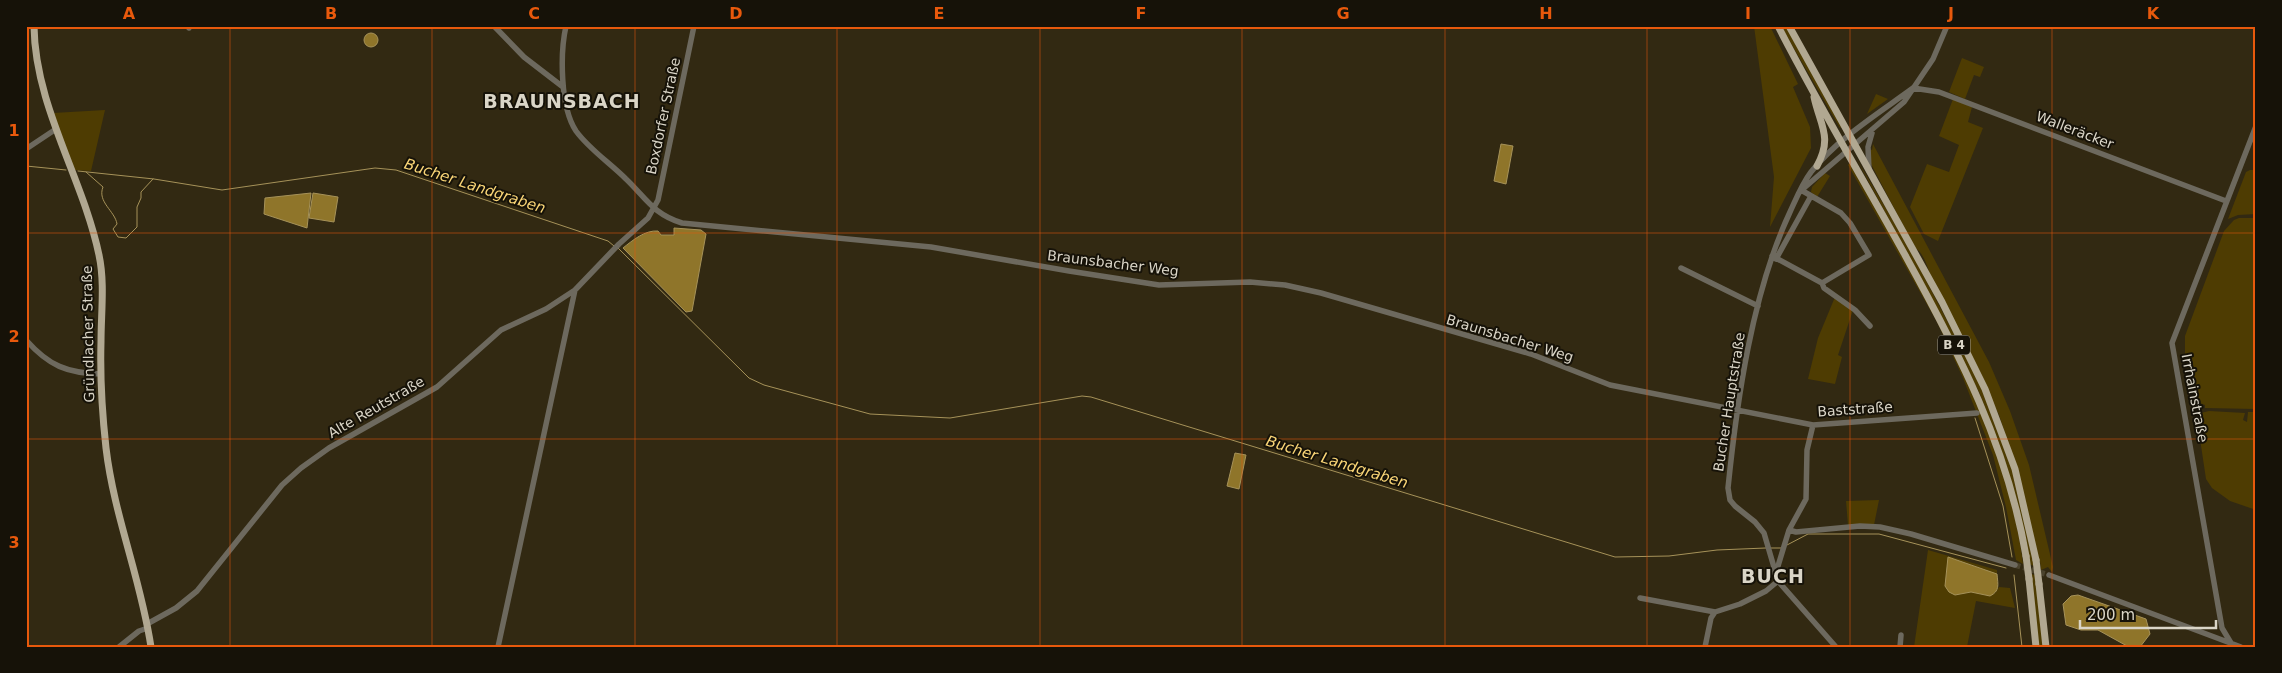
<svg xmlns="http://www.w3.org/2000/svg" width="2282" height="673" font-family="'DejaVu Sans',sans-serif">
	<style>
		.green { fill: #4e3c02 }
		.water { fill: #8f752a; stroke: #a69259 }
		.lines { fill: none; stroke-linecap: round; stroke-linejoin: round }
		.stream { stroke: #a69259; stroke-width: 1 }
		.minor-tunnel { stroke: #4b432d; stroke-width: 5.5; stroke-dasharray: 5.5 3; stroke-linecap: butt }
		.minor { stroke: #6d695e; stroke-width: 5.5 }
		.major { stroke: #b1a891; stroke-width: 7 }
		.major-bridge { stroke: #b1a891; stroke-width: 7 }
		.grid { fill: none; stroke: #e8590c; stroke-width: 1; stroke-opacity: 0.55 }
		.labels { text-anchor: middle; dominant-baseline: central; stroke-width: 4; stroke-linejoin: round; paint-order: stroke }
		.shield { fill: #161208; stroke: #9f9a8e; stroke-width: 1 }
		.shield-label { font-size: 12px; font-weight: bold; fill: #dad5c7 }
		.street-label { font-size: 14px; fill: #dad5c7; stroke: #161208 }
		.water-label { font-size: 15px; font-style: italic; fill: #fad677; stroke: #161208 }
		.district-label { font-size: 19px; font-weight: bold; letter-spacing: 1px; fill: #dad5c7; stroke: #161208 }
		.neatline { fill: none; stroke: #e8590c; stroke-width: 2 }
		.grid-label { font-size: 16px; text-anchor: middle; font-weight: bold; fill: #e8590c }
	</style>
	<rect width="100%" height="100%" fill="#322912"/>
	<path class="green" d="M1754,26H1770L1798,84L1793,87L1810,127L1811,148L1770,227L1774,177Z
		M1781,26H1786L1841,127L1840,128Z
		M1962,58L1984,67L1980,77L1974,75L1965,99L1949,92Z
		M1876,94L1888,99L1867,114Z
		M1953,99L1972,107L1968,122L1983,128L1938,241L1924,234L1910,207L1927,164L1949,172L1959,145L1939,136Z
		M105,110L91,171L74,170L53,113Z
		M1873,144L1989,362L2010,411L2029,465L2053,567L2052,572L2048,567L2041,570L2040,561L2038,560L2020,478L1999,415L1931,278C1928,268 1924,253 1915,248L1871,164L1869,149L1872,150Z
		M1856,158L1907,244L1978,380L2015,477L2034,566L2029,564L2006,465L1980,394L1935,305Z
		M1850,163C1920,288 2006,422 2023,564L2016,560L2006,507L1993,455L1963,378L1937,322L1848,165Z
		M2250,170H2256V214L2238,215L2228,219L2246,172Z
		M1825,173L1830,176L1817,197L1811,192L1812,187Z
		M2239,218H2256V409L2205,408V405L2200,403L2198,406L2195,403L2185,358V336L2224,231L2234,220Z
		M1835,297L1853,310L1838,355L1842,357L1835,384L1808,379L1818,338Z
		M2209,411L2245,413L2243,420L2247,422L2248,412H2256V510L2230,501L2212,488L2206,479L2197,419L2201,413Z
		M1879,500L1874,525H1848L1846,501Z
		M1928,550L1997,570V574L1948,557L1955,595L1971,592L1989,596L1995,593L1999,587L2010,588L2015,608L1976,601L1967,647H1914Z
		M2031,574L2035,575L2043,647H2039Z"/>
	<path class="water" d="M364 40a7 7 0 1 1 14 0a7 7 0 1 1-14 0Z
		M1501,144L1513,146L1506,184L1494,181Z
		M311,193L307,228L264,214L265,198Z
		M313,193L338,197L334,222L309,218Z
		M674,228L701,230L706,234L692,311L686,312L623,248C633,240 645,230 658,231L661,235H674Z
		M1235,453L1246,455L1239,489L1227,486Z
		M1948,557L1997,574C1998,585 2000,591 1990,596L1971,592L1955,595L1949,592L1945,586Z
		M2078,595L2146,619L2150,634L2140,647L2127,646L2098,630H2081L2066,625L2063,604L2071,596Z"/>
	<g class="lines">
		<path class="stream" d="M26,166L66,170
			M78,171L154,179L222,190L375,168L396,170L608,241L614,246
			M86,172L103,187C97,202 115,211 117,224L113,229L118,237L126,238L137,227V207L141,198V192L153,179
			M618,248L749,378L764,385L870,414L950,418L1082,396L1091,397L1615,557L1669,556L1717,550L1766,548
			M1975,418L2003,506L2012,557
			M1787,545L1808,534H1879L2006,568
			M1770,548H1781
			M2014,575L2022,647"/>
		<path class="minor-tunnel" d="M2015,565L2049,575"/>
		<path class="minor" d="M494,26L524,57L563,87
			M566,26C560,53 560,107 576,131C589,149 610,163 626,179C646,198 653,214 682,223L931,247L1069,271L1159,285L1250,282L1285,285L1321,293L1531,354L1610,385L1813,425L1977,413
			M189,28L190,26
			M1913,88L1939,92L2226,201
			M26,149L56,129
			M1869,170L1868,147L1872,133
			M1804,188L1904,102L1933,59L1947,26
			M1801,190L1841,213L1850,223L1869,255L1822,283
			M1772,256L1822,283L1824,288L1855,310L1870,326
			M1776,259L1811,196
			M1681,268L1758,306
			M26,340C49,366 67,373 101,374
			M1789,530L1796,532L1860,526L1880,527L1911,534L2015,565
			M1774,573L1778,566L1789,530L1806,499L1807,450L1813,425
			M2049,575L2241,647
			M1640,598L1715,612
			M147,624L176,608L197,591L282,485L301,468L329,448L437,387L501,330L546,309L575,290L619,244L648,218L658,200L694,26
			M2231,643L2222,628L2172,343L2256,126
			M119,647L139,631L148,628
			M498,647L575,290
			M1705,647L1711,618L1715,612L1740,604L1766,591L1778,581
			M1836,647L1778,581L1764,533L1755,522L1735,506L1730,500L1728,488C1737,400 1752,293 1790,212C1796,199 1802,184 1811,172C1838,138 1879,113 1913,88
			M1900,647L1901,635"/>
		<path class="major" d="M34,26C35,107 83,178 99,255C105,283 101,313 101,342C100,377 102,412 106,448C114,516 141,579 151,647
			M1778,26C1818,104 1863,179 1905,255C1959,353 2007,445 2026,556
			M1789,26L1942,302L1985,389L2015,469L2036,560
			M1814,97C1820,125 1833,137 1817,166
			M2029,579L2036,647
			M2039,584L2046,647"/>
		<path class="major-bridge" d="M2026,556L2029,579
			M2036,560L2039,584"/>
	</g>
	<path class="grid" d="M230,26V647M432,26V647M635,26V647M837,26V647M1040,26V647M1242,26V647M1445,26V647M1647,26V647M1850,26V647M2052,26V647M26,233H2256M26,439H2256"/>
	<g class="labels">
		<rect class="shield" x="1938" y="335.5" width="32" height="19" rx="4"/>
		<g class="shield-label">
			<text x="1954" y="345">B 4</text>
		</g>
		<g class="street-label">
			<text transform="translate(663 116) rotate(-78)">Boxdorfer Straße</text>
			<text transform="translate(2075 130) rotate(21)">Walleräcker</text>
			<text transform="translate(1113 263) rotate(7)">Braunsbacher Weg</text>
			<text transform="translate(88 334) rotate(-91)">Gründlacher Straße</text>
			<text transform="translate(1510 338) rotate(17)">Braunsbacher Weg</text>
			<text transform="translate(2195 398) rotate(79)">Irrhainstraße</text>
			<text transform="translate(1729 402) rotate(-81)">Bucher Hauptstraße</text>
			<text transform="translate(376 407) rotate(-30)">Alte Reutstraße</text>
			<text transform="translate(1855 409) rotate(-4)">Baststraße</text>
		</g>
		<g class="water-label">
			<text transform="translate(475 186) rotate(18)">Bucher Landgraben</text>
			<text transform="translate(1337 462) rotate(17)">Bucher Landgraben</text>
		</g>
		<g class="district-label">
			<text x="562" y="101">BRAUNSBACH</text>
			<text x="1773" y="576">BUCH</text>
		</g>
	</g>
	<rect width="2282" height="673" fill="none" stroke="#161208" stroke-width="55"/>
	<path d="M2080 620v8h136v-8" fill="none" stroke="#dad5c7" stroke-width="2.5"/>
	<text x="2087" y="620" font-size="15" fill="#dad5c7" stroke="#161208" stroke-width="4" paint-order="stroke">200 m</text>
	<rect x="28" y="28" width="2226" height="618" class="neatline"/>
	<g class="grid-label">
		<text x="129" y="19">A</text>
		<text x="331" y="19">B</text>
		<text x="534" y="19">C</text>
		<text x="736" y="19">D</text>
		<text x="939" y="19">E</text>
		<text x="1141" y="19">F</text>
		<text x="1343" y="19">G</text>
		<text x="1546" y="19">H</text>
		<text x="1748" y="19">I</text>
		<text x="1951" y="19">J</text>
		<text x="2153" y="19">K</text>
		<text x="14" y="136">1</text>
		<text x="14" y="342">2</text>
		<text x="14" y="548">3</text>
	</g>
</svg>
